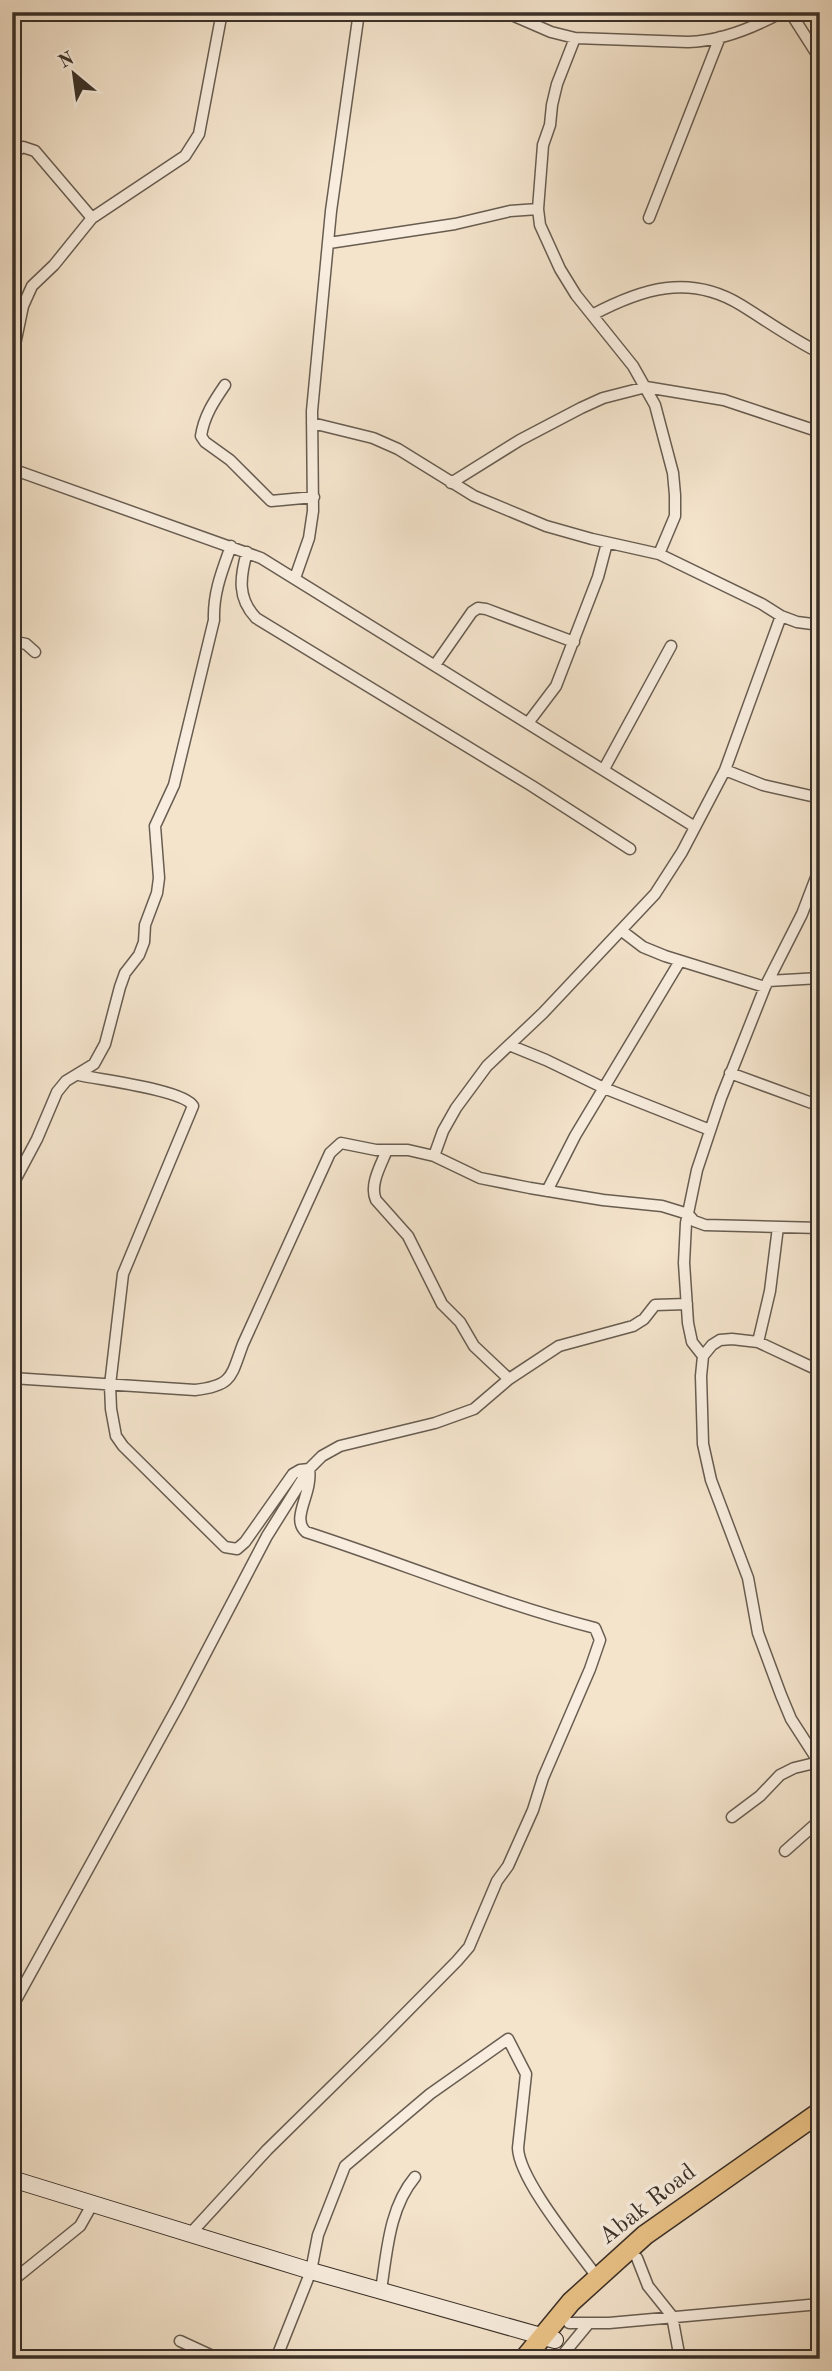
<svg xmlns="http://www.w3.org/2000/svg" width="832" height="2371" font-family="'Old Standard TT',serif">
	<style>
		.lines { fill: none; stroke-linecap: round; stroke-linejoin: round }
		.street-casing { stroke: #685d51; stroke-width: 13 }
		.secondary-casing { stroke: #3a3028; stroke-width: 18 }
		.highway-casing { stroke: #3a3028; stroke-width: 22 }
		.street { stroke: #f8edde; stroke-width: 10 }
		.secondary { stroke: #f8edde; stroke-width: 16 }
		.highway { stroke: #eac286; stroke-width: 19 }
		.labels { text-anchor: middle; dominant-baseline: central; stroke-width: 7; stroke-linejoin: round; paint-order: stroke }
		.street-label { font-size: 24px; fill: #3a3028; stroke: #f8edde }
	</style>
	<rect width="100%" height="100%" fill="#f4e4cc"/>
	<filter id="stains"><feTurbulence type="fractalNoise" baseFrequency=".00286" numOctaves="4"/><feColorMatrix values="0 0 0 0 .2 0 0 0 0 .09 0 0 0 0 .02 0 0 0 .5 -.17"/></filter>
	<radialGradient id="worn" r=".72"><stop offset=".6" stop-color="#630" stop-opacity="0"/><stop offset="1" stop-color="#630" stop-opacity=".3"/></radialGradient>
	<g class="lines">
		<defs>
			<path id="street" d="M505,12L551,32L575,38L688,42C721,41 753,28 782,12
				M790,12L820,59
				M575,38L557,84L552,105L550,125L543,145L538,209L540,225L560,269L576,295L633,366L655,405L673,473L675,495V516L659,554
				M12,153L23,147L35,151L92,218
				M649,218L720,37
				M329,243L455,224L510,211L538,209
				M592,315C641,289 689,273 741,305C767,321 792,339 820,353
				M12,359L23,306L32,286L54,265L92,218L185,156L199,134L222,12
				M225,385C214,401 204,416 201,436L205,442L230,460L271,501L314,497
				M312,423L373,438L398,449L474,496L546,526L592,539L659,554L762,604L781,616L797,622L820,625
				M12,469L261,558L695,827
				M451,483L520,440L581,408L603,398L646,387L724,400L820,432
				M247,552C240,577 237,598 256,618L532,786L630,849
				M295,578L309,538L313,511L312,411L331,211L359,12
				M12,641L26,644L35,652
				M435,665L472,612L478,608L486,609L574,642
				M528,723L556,686L598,577L607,543
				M604,769L671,646
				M725,770L781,616
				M622,931L643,947L665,956L765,987
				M768,981L820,978
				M509,1045L546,1060L604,1088L710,1130
				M730,1073L820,1106
				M79,1075C101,1080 184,1090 193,1106L123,1274L110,1385L111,1409L116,1436L123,1446L225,1547L237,1549L245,1542L293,1474L300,1470L309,1469C313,1494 290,1518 306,1532C402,1563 497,1603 595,1628L600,1640L590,1669L543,1778L533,1810L508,1866L497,1881L469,1947L457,1961L381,2038L267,2150L191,2233
				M387,1150C381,1165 369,1185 376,1200L408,1236L442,1304L460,1322L474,1346L509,1379
				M434,1156L443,1131L456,1108L487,1066L543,1013L655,894L682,852L725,770L763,785L820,798
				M12,1186L37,1139L57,1092L66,1081L94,1064L105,1044L120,987L125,973L139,955L144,942L145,925L157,893L159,878L155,826L174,785L214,620C213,593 222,571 231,546
				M547,1191L575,1136L680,961
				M758,1342L770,1291L778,1227
				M703,1356L692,1342L688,1323L684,1263L686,1223L697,1170L721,1098L765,987L802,914L820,867
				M820,1371L758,1342L732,1339L720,1340L712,1345L703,1356L701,1376L703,1444L711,1480L748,1578L758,1633L781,1695L791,1719L820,1764
				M12,1378L195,1390C233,1386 231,1376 243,1344L330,1153L341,1143L376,1150H408L434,1156L480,1178L530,1188L603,1200L662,1206L688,1214L694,1221L705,1225L820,1228
				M732,1817L760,1796L780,1775L794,1768L819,1762
				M785,1851L820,1820
				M12,2007L179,1704L267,1536L309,1469L322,1456L340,1446L435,1423L474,1409L509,1379L559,1346L633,1326L644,1319L655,1305L687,1304
				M637,2258L648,2286L672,2316L680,2359
				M12,2281L80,2226L93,2203
				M381,2290C387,2252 389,2208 415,2177
				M569,2323H609L820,2304
				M180,2341L219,2359
				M565,2352L589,2323
				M134,2359L135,2357
				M276,2359L311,2271L318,2235L345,2166L430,2094L508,2039L526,2074L518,2148C519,2180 577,2249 597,2277"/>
			<path id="secondary" d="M12,2179L311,2271L555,2340"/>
			<path id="highway" d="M524,2359L571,2302L645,2235L820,2112"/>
		</defs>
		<use href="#street" class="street-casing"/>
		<use href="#secondary" class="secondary-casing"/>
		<use href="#highway" class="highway-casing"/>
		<use href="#street" class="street"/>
		<use href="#secondary" class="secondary"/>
		<use href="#highway" class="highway"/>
	</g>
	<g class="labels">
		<g class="street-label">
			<text transform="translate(648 2205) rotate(-38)">Abak Road</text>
		</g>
	</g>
	<rect width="832" height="2371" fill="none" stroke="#f4e4cc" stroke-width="42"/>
	<rect x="14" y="14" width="804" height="2343" fill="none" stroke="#3a3028" stroke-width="3.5"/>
	<rect x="21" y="21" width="790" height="2329" fill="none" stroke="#3a3028" stroke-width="2"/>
	<g transform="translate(74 74) rotate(331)" stroke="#f8edde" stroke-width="5" paint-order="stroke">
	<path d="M0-5L12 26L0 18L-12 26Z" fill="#3a3028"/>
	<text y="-10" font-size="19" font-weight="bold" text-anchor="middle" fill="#3a3028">N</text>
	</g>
	<rect width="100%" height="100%" filter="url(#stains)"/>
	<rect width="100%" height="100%" fill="url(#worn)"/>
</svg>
